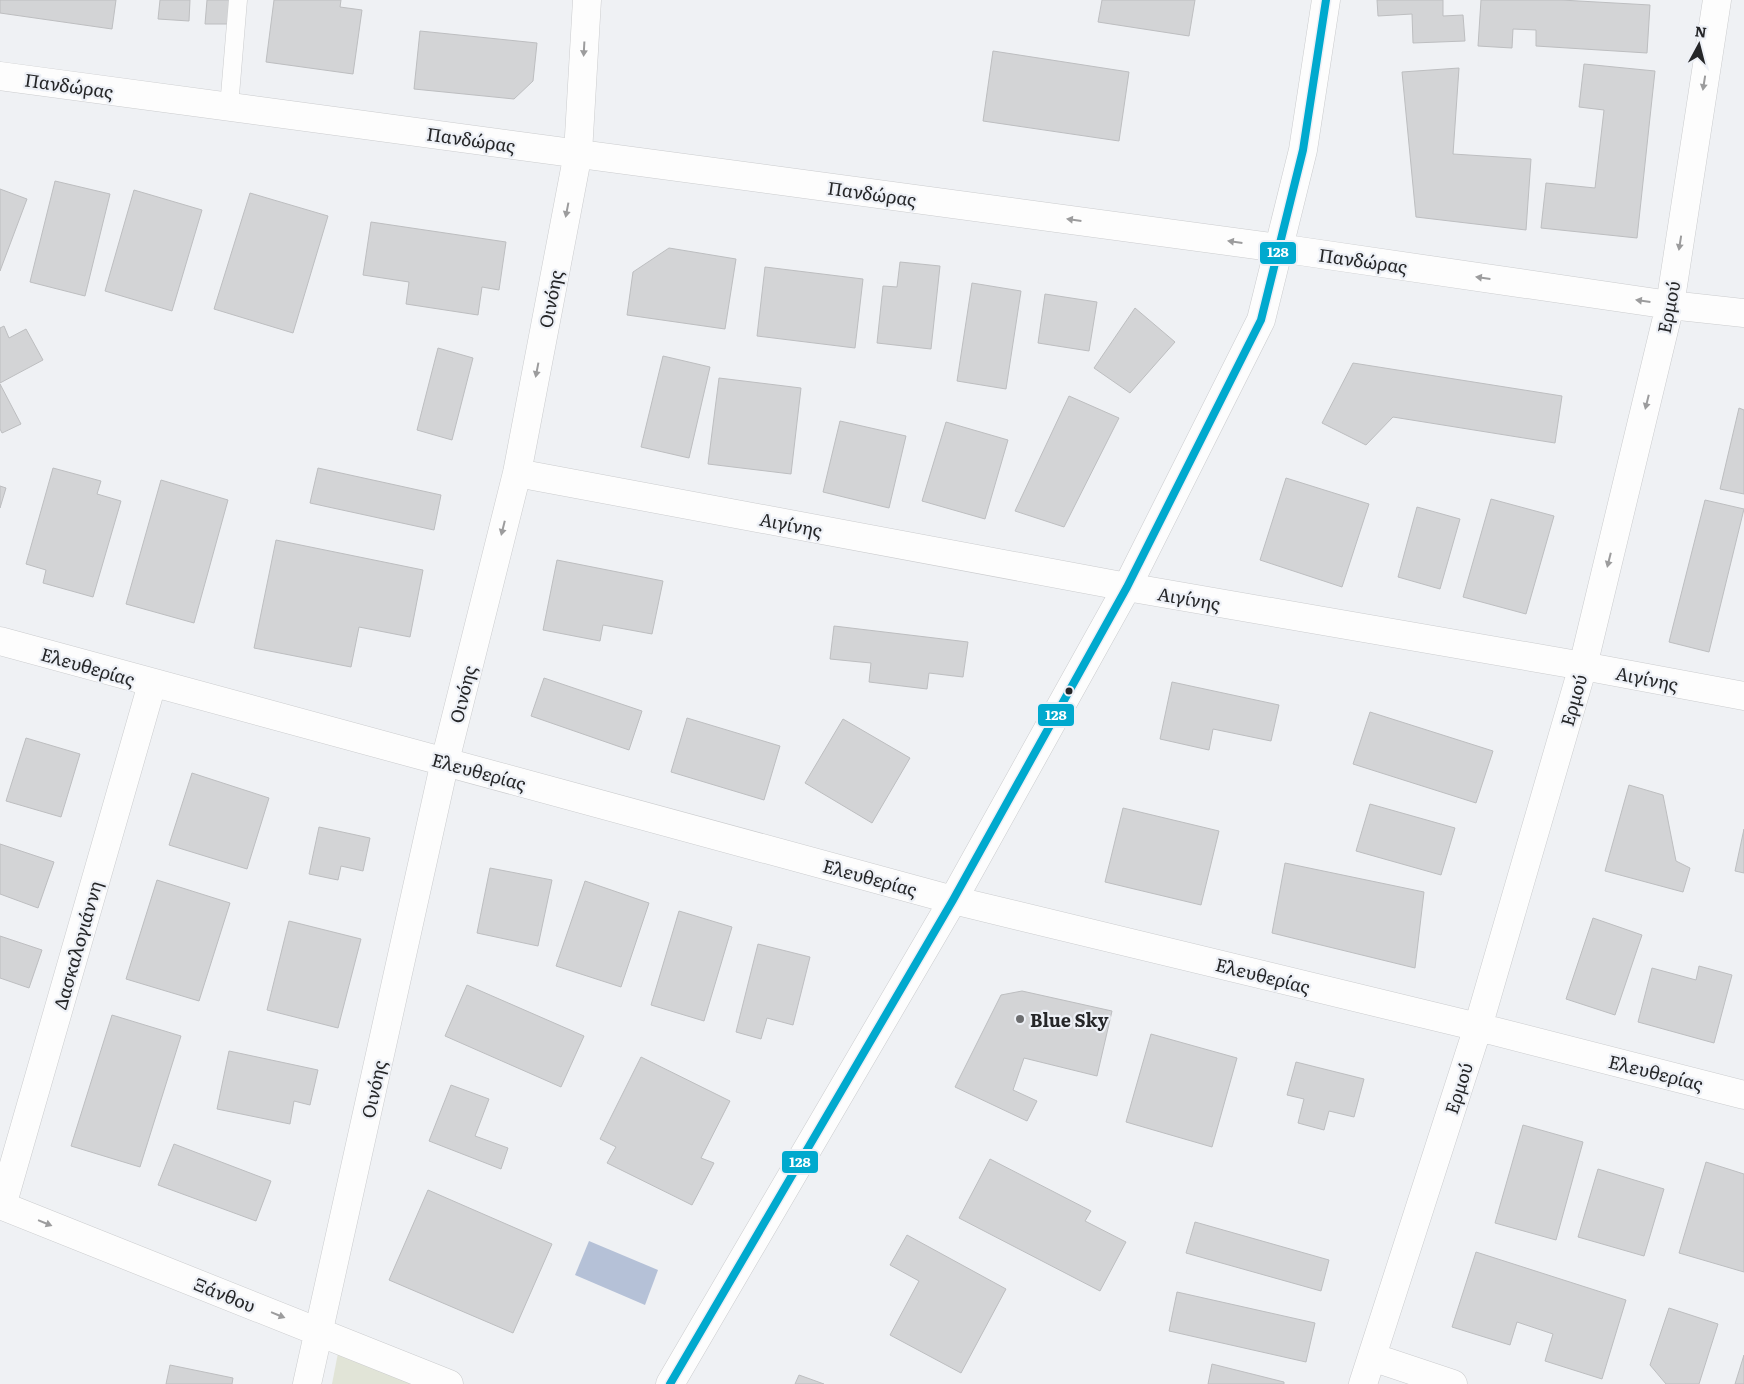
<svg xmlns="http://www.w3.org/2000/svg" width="1744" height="1384" font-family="Literata,serif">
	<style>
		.green { fill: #e1e4d7 }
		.water { fill: #b5c1d7 }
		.building { fill: #d3d4d6; stroke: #bdbec0 }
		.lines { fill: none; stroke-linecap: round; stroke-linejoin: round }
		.lane-casing { stroke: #cbccce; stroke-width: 19 }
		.street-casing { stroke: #cbccce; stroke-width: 29 }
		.secondary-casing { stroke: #cbccce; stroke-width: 29 }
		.lane { stroke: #fdfdfd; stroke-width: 18 }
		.street { stroke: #fdfdfd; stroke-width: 28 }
		.secondary { stroke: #fdfdfd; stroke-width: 28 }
		.bus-1-casing { stroke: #edf0f6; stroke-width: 11 }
		.bus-1 { stroke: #00a9ce; stroke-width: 8 }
		.oneway { fill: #9c9c9d }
		.bus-dot { fill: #252628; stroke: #edf0f6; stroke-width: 2 }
		.poi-dot { fill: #6c6d6f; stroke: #edf0f6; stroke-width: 2 }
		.labels { text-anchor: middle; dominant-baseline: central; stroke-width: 4.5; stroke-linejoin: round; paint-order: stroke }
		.street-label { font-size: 18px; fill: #252628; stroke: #edf0f6 }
		.poi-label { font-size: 18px; font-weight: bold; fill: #252628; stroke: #edf0f6; text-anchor: start }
		.line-badge { stroke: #edf0f6; stroke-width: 2 }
		.badge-label { font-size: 14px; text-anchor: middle; font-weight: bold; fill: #fff }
	</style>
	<rect width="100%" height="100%" fill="#eff1f4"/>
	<path class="green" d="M338,1353L415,1384H332Z"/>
	<path class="water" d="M589,1241L658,1270L645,1305L575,1275Z"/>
	<path class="building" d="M0,0H116L112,29L0,13Z
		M160,0H190L189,21L158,19Z
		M207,0H230L228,24H205Z
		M274,0H341L340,7L362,10L353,74L266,62Z
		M1102,0H1195L1189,36L1098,22Z
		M1377,0H1443V16L1463,15L1465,41L1413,43L1412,14L1378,16Z
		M1481,0H1561L1650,5L1647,53L1536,46V30L1513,29L1512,48L1478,46Z
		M420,31L537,43L533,81L514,99L414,89Z
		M993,51L1129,72L1119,141L983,121Z
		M1584,64L1655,71L1637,238L1541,228L1546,183L1595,188L1604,110L1579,107Z
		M1459,68L1453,154L1531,159L1526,230L1416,217L1402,72Z
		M55,181L110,194L85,296L30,282Z
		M0,189L27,199L0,271Z
		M134,190L202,210L172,311L105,291Z
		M250,193L328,216L293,333L214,309Z
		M371,222L506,242L499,290L482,287L478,315L406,304L409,282L363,275Z
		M669,248L736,259L725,329L627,315L633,272Z
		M900,262L940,266L931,349L877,343L883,286L897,287Z
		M765,267L863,279L855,348L757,336Z
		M972,283L1021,291L1006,389L957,381Z
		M1045,294L1097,302L1089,351L1038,343Z
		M1135,308L1175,342L1130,393L1094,368Z
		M4,326L9,338L26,329L43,360L0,383V328Z
		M438,348L473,358L452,440L417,430Z
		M663,356L710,367L689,458L641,447Z
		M1353,363L1562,396L1555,443L1393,417L1366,445L1322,423Z
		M719,378L801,388L791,474L708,464Z
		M0,384L21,424L2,433L0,429Z
		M1069,396L1119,418L1064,527L1015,511Z
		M1739,408L1744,410V494L1720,489Z
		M840,421L906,436L889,508L823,492Z
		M946,422L1008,440L985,519L922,501Z
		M53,468L101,481L97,494L121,501L93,597L43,583L46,570L26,564Z
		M318,468L441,495L434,530L310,503Z
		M1286,478L1369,504L1342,587L1260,560Z
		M161,480L228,500L194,623L126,604Z
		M0,486L6,488L0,508Z
		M1491,499L1554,516L1526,614L1463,597Z
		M1705,500L1744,509L1709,652L1669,642Z
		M1417,507L1460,519L1440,589L1398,577Z
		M276,540L423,570L410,637L359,627L351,667L254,648Z
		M557,560L663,581L652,634L603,625L600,641L543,630Z
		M834,626L968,642L963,677L929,673L927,689L869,682L871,663L830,659Z
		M544,678L642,711L629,750L531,716Z
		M1172,682L1279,705L1271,741L1213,729L1209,750L1160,739Z
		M1370,712L1493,751L1476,803L1353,764Z
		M687,718L780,746L764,800L671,772Z
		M843,719L910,758L872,823L805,783Z
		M26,738L80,754L61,817L6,801Z
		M192,773L269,798L247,869L169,845Z
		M1629,785L1663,795L1676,861L1690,868L1683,892L1605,871Z
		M1370,804L1455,828L1441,875L1356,851Z
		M1123,808L1219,831L1201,905L1105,882Z
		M319,827L370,838L363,871L341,866L338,880L309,874Z
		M1744,829V873L1735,871Z
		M0,844L54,862L38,908L0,894Z
		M1285,863L1424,892L1415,968L1272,933Z
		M490,868L552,880L538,946L477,933Z
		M157,880L230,903L199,1001L126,979Z
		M585,881L649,903L621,987L556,966Z
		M679,911L732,927L704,1021L651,1005Z
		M1593,918L1642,935L1615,1015L1566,999Z
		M289,921L361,939L338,1028L267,1010Z
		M0,936L42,950L29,988L0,978Z
		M758,944L810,957L793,1025L767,1018L761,1039L736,1032Z
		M1699,966L1732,975L1714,1043L1638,1022L1652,968L1696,980Z
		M467,985L584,1036L561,1087L445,1036Z
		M1022,991L1112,1011L1097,1076L1024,1058L1013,1090L1037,1101L1027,1121L955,1087L1001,995Z
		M112,1015L181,1036L140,1167L71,1146Z
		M1151,1034L1237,1058L1212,1147L1126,1122Z
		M229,1051L318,1070L310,1105L294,1101L290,1124L217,1109Z
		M641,1057L730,1101L701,1158L714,1163L692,1205L607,1163L616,1147L600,1139Z
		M1296,1062L1364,1079L1354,1117L1329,1111L1324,1130L1298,1123L1304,1099L1287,1095Z
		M451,1085L489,1099L475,1136L508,1148L501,1169L429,1141Z
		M1523,1125L1583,1142L1556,1240L1495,1223Z
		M174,1144L271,1181L256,1221L158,1185Z
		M990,1159L1091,1211L1085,1221L1126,1242L1100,1291L959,1218Z
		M1706,1162L1744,1174V1272L1679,1253Z
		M1598,1169L1664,1189L1644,1256L1578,1237Z
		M428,1190L552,1244L513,1333L389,1280Z
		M1195,1222L1329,1260L1321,1291L1186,1253Z
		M907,1235L1006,1289L961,1373L890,1335L919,1281L890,1265Z
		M1476,1252L1626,1300L1602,1379L1545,1361L1553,1334L1517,1322L1510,1345L1452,1327Z
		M1177,1292L1315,1323L1306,1362L1169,1331Z
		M1669,1308L1718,1324L1699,1384H1666L1650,1365Z
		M1744,1355V1384H1735Z
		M1212,1364L1284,1382V1384H1208Z
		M170,1365L233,1378L232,1384H166Z
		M799,1375L824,1384H795Z"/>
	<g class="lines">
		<defs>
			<path id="lane" d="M229,107L238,0"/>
			<path id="street" d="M0,76L1279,248L1670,305L1744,313
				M517,473L1127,587L1583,666L1744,696
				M0,641L953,900L1478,1027L1744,1095
				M0,1205L449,1384
				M2,1206L152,684
				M1372,1357L1453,1384
				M307,1384L445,761L517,473L578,153L587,0
				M1363,1384L1478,1027L1583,666L1670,305L1717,0"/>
			<path id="secondary" d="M670,1384L953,900L1127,587L1261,320L1303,150L1326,0"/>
		</defs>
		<use href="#lane" class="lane-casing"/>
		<use href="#street" class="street-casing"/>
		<use href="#secondary" class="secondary-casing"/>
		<use href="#lane" class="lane"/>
		<use href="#street" class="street"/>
		<use href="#secondary" class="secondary"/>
		<defs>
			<path id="bus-1" d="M670,1384L953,900L1127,587L1261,320L1303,150L1326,0"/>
		</defs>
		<use href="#bus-1" class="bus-1-casing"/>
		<use href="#bus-1" class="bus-1"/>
	</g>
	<defs><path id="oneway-solid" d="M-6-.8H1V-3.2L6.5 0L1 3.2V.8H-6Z" transform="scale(1.25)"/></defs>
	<g class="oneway">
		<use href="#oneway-solid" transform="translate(584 49) rotate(93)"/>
		<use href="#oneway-solid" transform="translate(1704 83) rotate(99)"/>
		<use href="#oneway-solid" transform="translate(567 210) rotate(101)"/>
		<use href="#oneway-solid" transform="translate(1074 220) rotate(-172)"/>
		<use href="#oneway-solid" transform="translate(1235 242) rotate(-172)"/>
		<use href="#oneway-solid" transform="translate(1680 243) rotate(99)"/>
		<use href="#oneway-solid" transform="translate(1483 278) rotate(-172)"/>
		<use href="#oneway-solid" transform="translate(1643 301) rotate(-172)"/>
		<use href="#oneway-solid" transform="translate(537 370) rotate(101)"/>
		<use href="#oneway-solid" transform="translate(1647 402) rotate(104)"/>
		<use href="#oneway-solid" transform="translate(503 528) rotate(104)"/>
		<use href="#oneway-solid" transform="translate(1609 560) rotate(104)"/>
		<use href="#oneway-solid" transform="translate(45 1223) rotate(22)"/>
		<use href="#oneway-solid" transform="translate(278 1315) rotate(22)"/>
	</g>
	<circle class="bus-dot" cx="1069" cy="691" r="4.5"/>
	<circle class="poi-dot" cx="1020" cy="1019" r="5"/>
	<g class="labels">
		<g class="street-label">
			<text transform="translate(69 85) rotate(8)">Πανδώρας</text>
			<text transform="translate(471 139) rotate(8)">Πανδώρας</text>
			<text transform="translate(872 193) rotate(8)">Πανδώρας</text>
			<text transform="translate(1363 260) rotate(8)">Πανδώρας</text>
			<text transform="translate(550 299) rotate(-79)">Οινόης</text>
			<text transform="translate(1668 307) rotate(-79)">Ερμού</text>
			<text transform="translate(791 524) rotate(11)">Αιγίνης</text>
			<text transform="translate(1189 598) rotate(10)">Αιγίνης</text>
			<text transform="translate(88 666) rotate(16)">Ελευθερίας</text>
			<text transform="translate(1647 678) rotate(11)">Αιγίνης</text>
			<text transform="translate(462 694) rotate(-76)">Οινόης</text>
			<text transform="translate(1573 700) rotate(-74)">Ερμού</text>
			<text transform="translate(479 771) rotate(15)">Ελευθερίας</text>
			<text transform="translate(870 877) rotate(15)">Ελευθερίας</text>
			<text transform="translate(77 945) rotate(-74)">Δασκαλογιάννη</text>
			<text transform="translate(1263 975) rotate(14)">Ελευθερίας</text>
			<text transform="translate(1656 1072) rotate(14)">Ελευθερίας</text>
			<text transform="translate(1458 1088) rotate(-72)">Ερμού</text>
			<text transform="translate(373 1089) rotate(-78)">Οινόης</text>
			<text transform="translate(225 1294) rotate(22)">Ξάνθου</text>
		</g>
		<g class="poi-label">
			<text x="1030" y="1019">Blue Sky</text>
		</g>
	</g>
	<g class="line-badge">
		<rect x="1259" y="241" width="38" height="24" rx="5" fill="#00a9ce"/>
		<rect x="1037" y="703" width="38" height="24" rx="5" fill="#00a9ce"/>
		<rect x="781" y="1150" width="38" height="24" rx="5" fill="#00a9ce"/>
	</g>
	<g class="badge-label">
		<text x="1278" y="257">128</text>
		<text x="1056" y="720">128</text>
		<text x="800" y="1167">128</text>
	</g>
	<g transform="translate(1699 45) rotate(7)" stroke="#edf0f6" stroke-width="4" paint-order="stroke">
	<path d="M0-4L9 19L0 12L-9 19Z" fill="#252628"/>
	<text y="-8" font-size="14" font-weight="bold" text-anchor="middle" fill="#252628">N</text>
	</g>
</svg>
